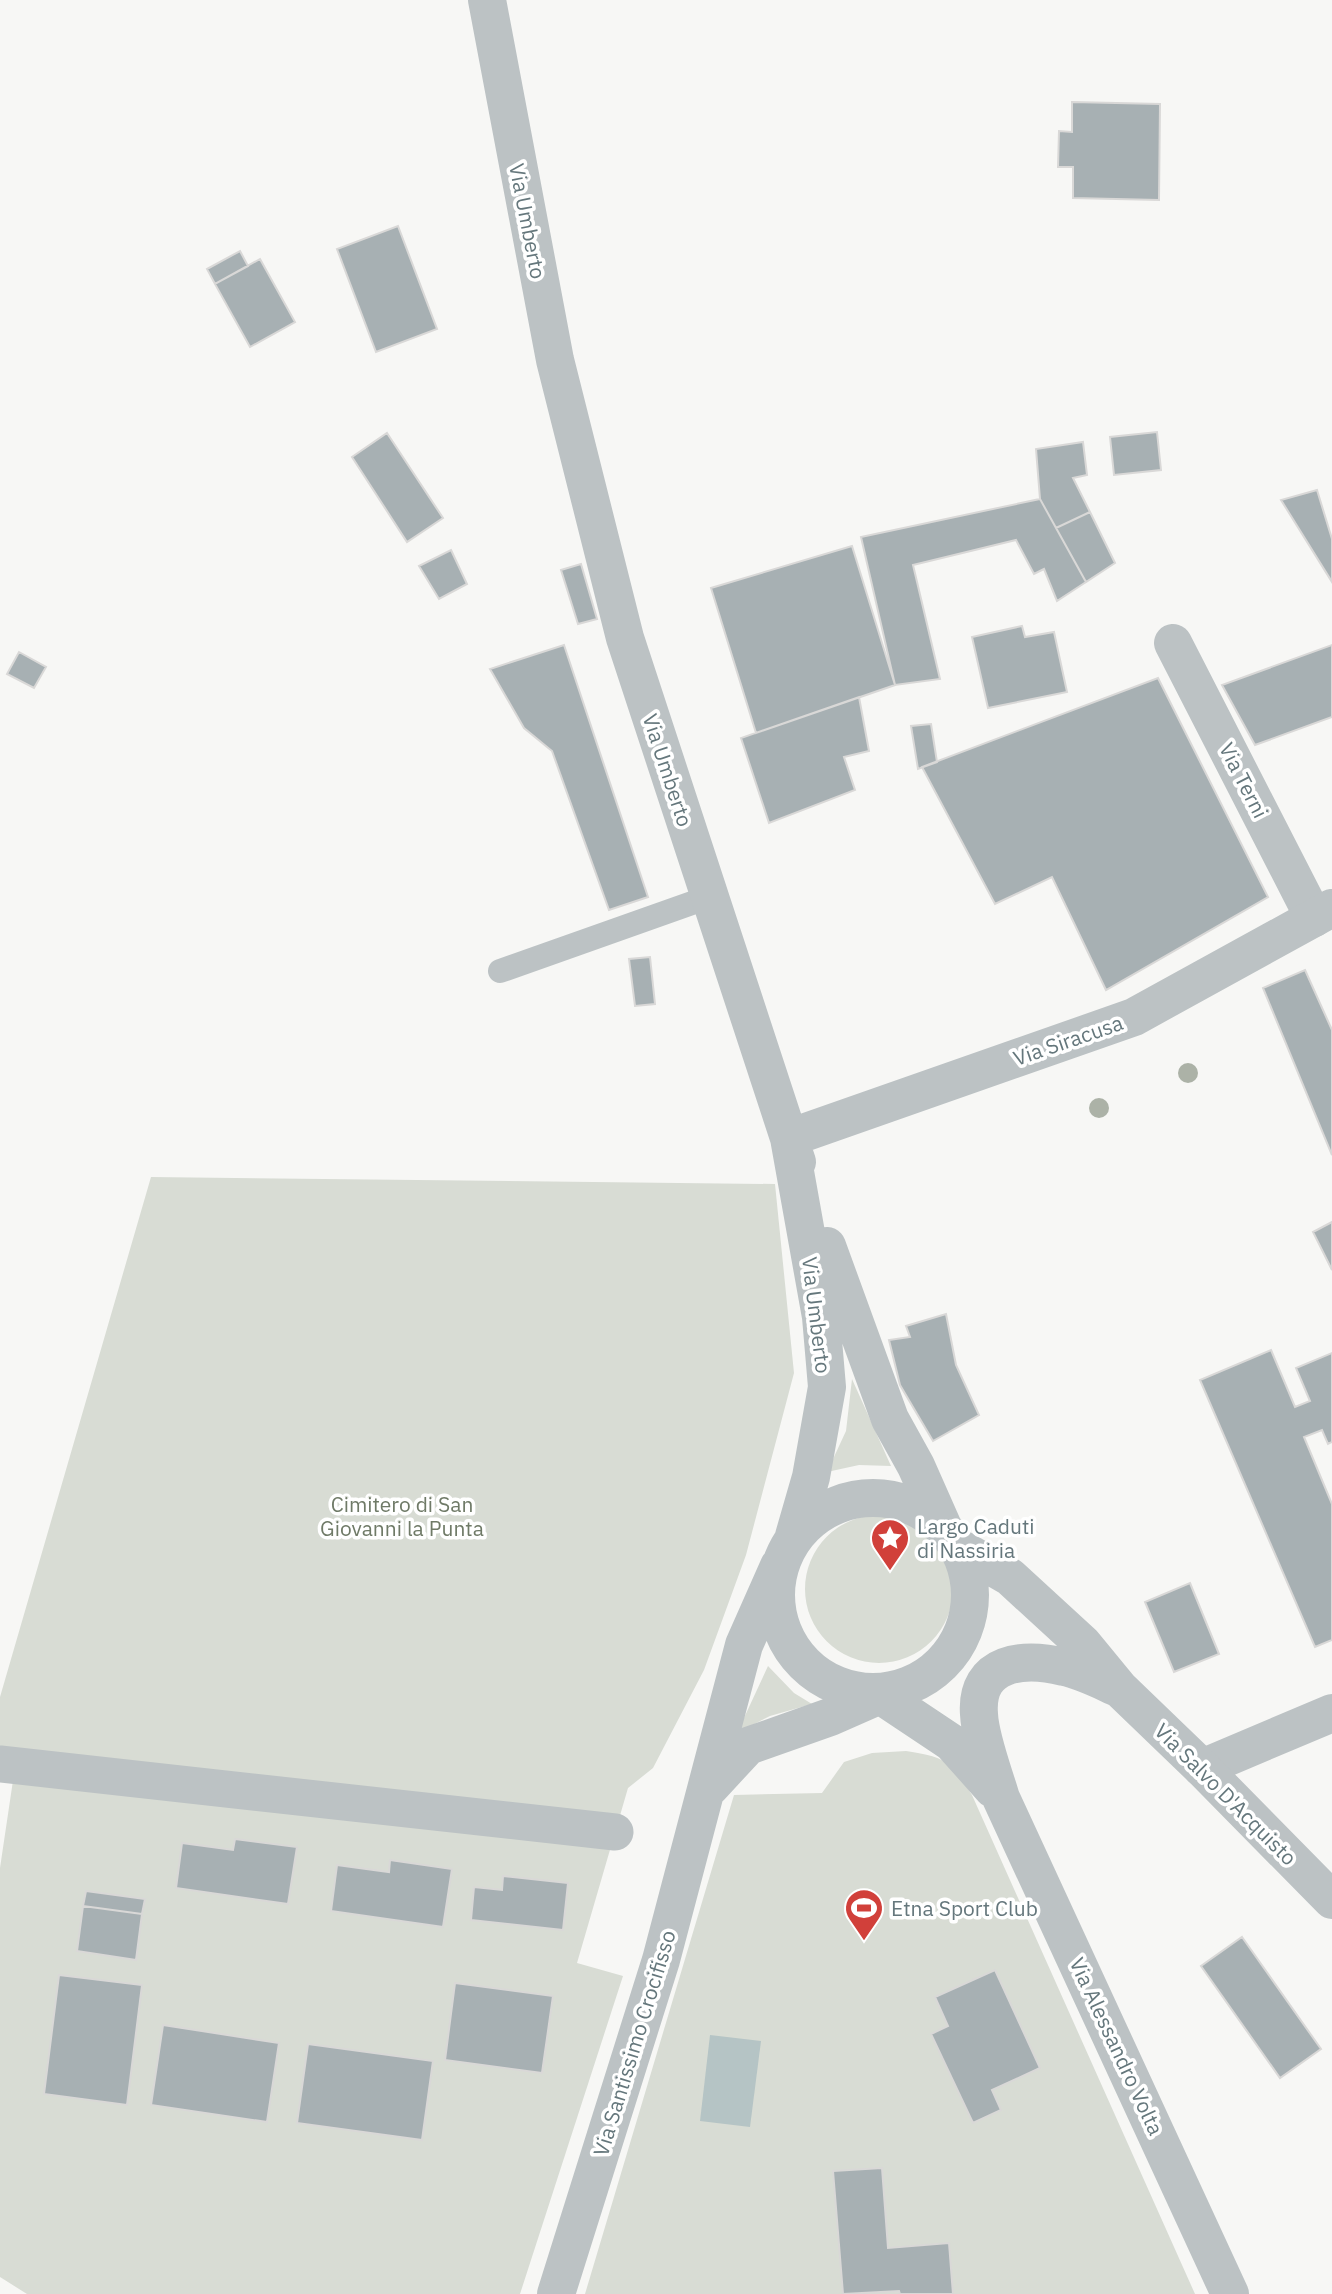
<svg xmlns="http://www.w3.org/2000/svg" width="1332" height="2294" font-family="'IBM Plex Sans',sans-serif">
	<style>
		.green { fill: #d8dcd4 }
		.water { fill: #b5c4c5 }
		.building { fill: #a7b0b3; stroke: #d9d8d7; stroke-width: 2 }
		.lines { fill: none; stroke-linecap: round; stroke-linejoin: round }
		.service { stroke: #bcc2c4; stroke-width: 24 }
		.pedestrian { stroke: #bcc2c4; stroke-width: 37 }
		.minor { stroke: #bcc2c4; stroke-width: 38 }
		.tertiary { stroke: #bcc2c4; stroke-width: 38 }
		.tree { fill: #acb2a7 }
		.labels { text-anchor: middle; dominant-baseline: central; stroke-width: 7; stroke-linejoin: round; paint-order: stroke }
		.street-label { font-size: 21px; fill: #65777c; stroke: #fff }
		.park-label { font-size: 21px; fill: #6f7a67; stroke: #fff }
		.poi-label { font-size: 21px; fill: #65777c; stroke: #fff; text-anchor: start }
	</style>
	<rect width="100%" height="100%" fill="#f7f7f5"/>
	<path class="green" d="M151,1177L775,1184L794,1373L746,1555L704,1670L653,1768L628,1788L577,1963L623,1976L520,2294H27L0,2277V1868L15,1767L0,1764V1697Z
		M852,1379L891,1466L859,1465L827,1472L846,1431Z
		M805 1589a74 74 0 1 1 148 0a74 74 0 1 1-148 0Z
		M768,1666L794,1693L812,1704L770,1716L737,1733Z
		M906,1751C948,1758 949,1760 972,1795L1195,2294H585L734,1795L822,1793L844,1762L872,1753Z"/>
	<path class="water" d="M710,2035L761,2041L750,2127L700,2121Z"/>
	<path class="building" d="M1072,102L1160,104L1159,200L1073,198V167H1058L1059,131L1072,132Z
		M398,226L437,329L376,352L337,249Z
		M240,251L248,266L215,284L207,269Z
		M260,259L295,322L250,347L215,284Z
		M1157,432L1161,470L1114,475L1110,437Z
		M387,433L443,518L407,542L352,457Z
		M1083,442L1087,475L1073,478L1090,512L1056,528L1040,499L1036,449Z
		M1317,490L1332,539V582L1281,500Z
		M1040,499L1086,582L1057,601L1044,569L1034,574L1016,540L913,565L940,679L895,685L861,537Z
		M1090,512L1115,563L1086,582L1056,528Z
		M852,546L895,685L756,733L711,588Z
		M451,550L467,584L439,599L419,566Z
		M581,564L597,619L578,624L561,570Z
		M1022,626L1025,637L1054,632L1067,692L988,708L972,637Z
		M564,645L648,897L609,910L552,751L524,728L490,669Z
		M1332,645V717L1255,745L1222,685Z
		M19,652L46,667L34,688L7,674Z
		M1158,678L1268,897L1106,990L1052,877L995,904L922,767Z
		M859,697L869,751L844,757L855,790L769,823L741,738Z
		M931,724L937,762L918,769L911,726Z
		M650,957L655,1004L635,1006L629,959Z
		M1305,970L1332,1030V1155L1263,988Z
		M1332,1222V1270L1313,1232Z
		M946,1314L956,1365L979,1415L933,1441L900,1385L889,1340L910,1337L906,1326Z
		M1271,1350L1295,1407L1310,1401L1296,1368L1332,1353V1442L1328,1444L1322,1430L1304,1437L1332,1504V1640L1315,1647L1200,1380Z
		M1190,1583L1219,1654L1174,1672L1145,1602Z
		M235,1839L297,1847L288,1904L176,1888L182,1843L233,1850Z
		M390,1860L452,1869L443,1927L331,1911L337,1865L389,1872Z
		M503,1876L568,1883L563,1930L471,1920L474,1887L502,1890Z
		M86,1891L145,1899L142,1914L83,1906Z
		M83,1906L142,1914L136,1960L77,1951Z
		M1242,1937L1321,2049L1280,2078L1201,1966Z
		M995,1970L1040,2068L992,2090L1001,2110L973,2123L931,2034L948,2026L935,1997Z
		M59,1975L142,1985L127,2105L44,2094Z
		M455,1983L553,1996L542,2073L445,2060Z
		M163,2025L279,2043L267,2122L151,2105Z
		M308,2044L433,2061L422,2140L297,2123Z
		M882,2168L888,2248L949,2243L953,2294H900L899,2291L843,2294L833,2171Z"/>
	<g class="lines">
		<path class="service" d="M500,971L709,897"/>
		<path class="pedestrian" d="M0,1764L615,1832"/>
		<path class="minor" d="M1173,643L1314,918
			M1202,1768L1332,1713"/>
		<path class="tertiary" d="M487,0L555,360L625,638L789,1138L821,1317L827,1387L811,1477L794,1536
			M797,1162L789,1138L1134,1017L1332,908
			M827,1246L890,1419L916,1466L943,1527
			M776 1595a97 97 0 1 1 194 0a97 97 0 1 1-194 0Z
			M958,1547L1010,1577L1083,1644L1120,1689L1202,1768L1332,1900
			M1120,1689C1102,1681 1083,1671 1064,1667C1024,1657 975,1661 979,1714C980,1738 994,1774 1001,1798L1230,2294
			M710,1787L748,1746L830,1717L880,1695L952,1743L993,1789
			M556,2294L661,1960L744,1645L779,1566"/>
	</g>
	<g class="tree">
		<circle cx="1188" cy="1073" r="10"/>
		<circle cx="1099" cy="1108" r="10"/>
	</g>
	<defs>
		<symbol id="sight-pin" viewBox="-11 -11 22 30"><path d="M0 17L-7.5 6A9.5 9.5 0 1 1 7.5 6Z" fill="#d1403a" stroke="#fff"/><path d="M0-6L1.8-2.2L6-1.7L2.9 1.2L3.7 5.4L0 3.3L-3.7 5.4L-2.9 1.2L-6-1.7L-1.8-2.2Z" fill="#fff"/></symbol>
		<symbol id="stadium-pin" viewBox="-11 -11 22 30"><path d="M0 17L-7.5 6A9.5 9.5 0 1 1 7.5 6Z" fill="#d1403a" stroke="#fff"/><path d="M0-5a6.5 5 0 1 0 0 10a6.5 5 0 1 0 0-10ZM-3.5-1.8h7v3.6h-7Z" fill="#fff"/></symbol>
	</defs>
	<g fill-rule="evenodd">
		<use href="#sight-pin" x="868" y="1516" width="44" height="60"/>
		<use href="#stadium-pin" x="842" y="1886" width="44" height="60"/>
	</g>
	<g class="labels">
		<g class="street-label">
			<text transform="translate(528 221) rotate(79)">Via Umberto</text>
			<text transform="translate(668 770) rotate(72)">Via Umberto</text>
			<text transform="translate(1244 780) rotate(63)">Via Terni</text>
			<text transform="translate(1068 1040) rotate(-19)">Via Siracusa</text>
			<text transform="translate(817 1315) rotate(83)">Via Umberto</text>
			<text transform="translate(1226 1794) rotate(45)">Via Salvo D'Acquisto</text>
			<text transform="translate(634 2043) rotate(-73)">Via Santissimo Crocifisso</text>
			<text transform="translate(1117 2046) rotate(65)">Via Alessandro Volta</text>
		</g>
		<g class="park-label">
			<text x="402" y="1504">Cimitero di San<tspan x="402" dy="24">Giovanni la Punta</tspan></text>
		</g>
		<g class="poi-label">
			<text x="917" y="1526">Largo Caduti<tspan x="917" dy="24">di Nassiria</tspan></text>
			<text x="891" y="1908">Etna Sport Club</text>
		</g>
	</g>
</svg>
